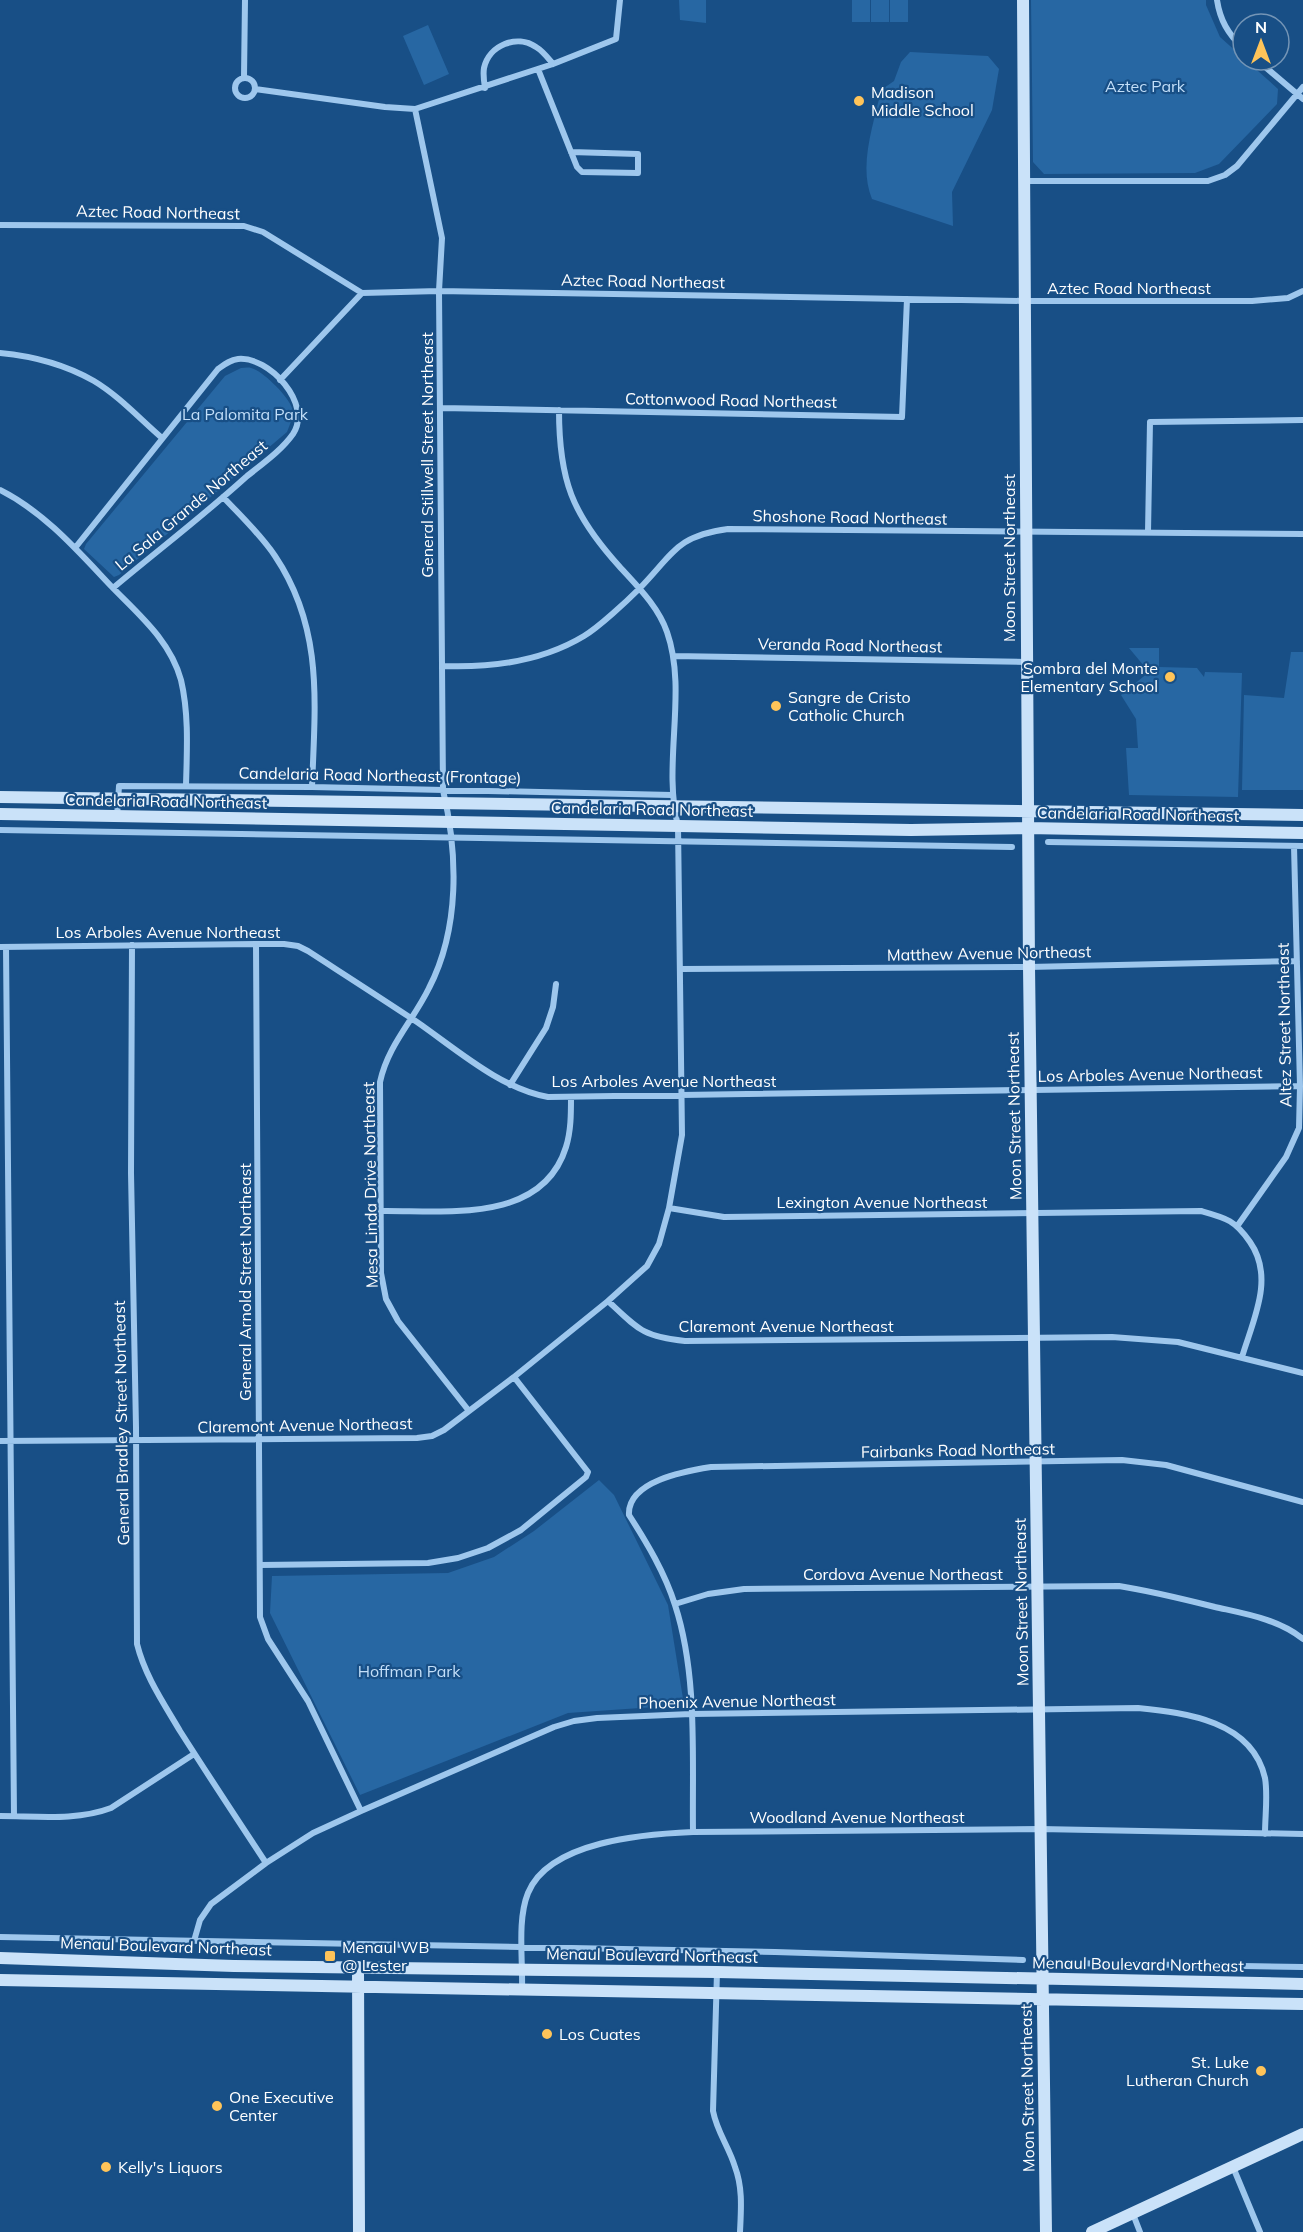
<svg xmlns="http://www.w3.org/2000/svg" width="1303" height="2232" font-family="Mulish,sans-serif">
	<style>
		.green { fill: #2767a3 }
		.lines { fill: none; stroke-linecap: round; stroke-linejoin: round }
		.street { stroke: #9ec7ed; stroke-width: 6 }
		.secondary { stroke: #cae2f9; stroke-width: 12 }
		.poi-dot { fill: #ffc459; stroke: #184f86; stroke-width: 2 }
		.labels { text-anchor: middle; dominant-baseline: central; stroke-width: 4.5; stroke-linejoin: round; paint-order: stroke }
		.park-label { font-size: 16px; fill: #c3dff9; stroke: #184f86 }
		.poi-label { font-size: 16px; fill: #fff; stroke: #184f86; text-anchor: start }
		.street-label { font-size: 16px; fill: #fff; stroke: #184f86 }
	</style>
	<rect width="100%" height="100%" fill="#184f86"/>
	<path class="green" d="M679,0H706V23L680,20Z
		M852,0H870V22H852Z
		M871,0H889V22H871Z
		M890,0H908V22H890Z
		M1031,0H1206V5L1220,37L1278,89L1277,104L1219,164L1195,173L1044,174L1033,162Z
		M428,25L449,74L424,85L403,36Z
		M910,52L988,56L999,69L992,110L952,192L953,226L872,199C858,165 874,124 881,90L894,81L901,62Z
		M241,368C244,368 248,367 251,368C263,371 288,396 292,408C294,416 290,424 287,432L119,575L114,577L84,549L86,544L225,376Z
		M1129,648H1159V667L1197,668L1204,677L1205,672L1242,673L1238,797L1129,795L1126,748H1138L1136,719L1121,695L1149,672Z
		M1291,652H1303V790H1242L1244,695L1284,698Z
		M599,1480L614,1495L668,1605L684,1705L568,1713L360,1795L270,1613L272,1576L448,1573L494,1557L534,1531Z"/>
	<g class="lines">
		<path class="street" d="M1217,0C1220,20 1228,34 1243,48
			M1257,60L1303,99
			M538,69L577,167L582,172L638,173V154L571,152
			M244,77L245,0
			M235 88a10 10 0 1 1 20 0a10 10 0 1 1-20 0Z
			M485,88C484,82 483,74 484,68C489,45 517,34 536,47C543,51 548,58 553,64
			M255,89L385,107L415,109L553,64L616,39L620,0
			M415,109L442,238L439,291L443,790C458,854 460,928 429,988C413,1021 388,1045 380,1082L381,1273L386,1299L398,1321L469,1411
			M1024,181H1208L1225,175L1237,166L1303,87
			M0,225L244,226L263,232L362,293L439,291L1024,301H1252L1288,298L1303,291
			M0,353C32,356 66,365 94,381C119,396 140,419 162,438
			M280,380L362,293
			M441,408L902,417L907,299
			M0,490C44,512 77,550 111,586C138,614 170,640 181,680C189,714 187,750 186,785
			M223,497C241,516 261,535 275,556C324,629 315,704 312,787
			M1148,532L1150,422L1303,420
			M75,548L218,369C225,364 230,360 238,359C269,356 313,404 293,434C281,451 262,464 246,477C203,516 157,551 113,588
			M673,656L1026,662
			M442,666C492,668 541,662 584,636C599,627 627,601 640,588C674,553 676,536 728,529L1303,534
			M117,817L119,786L312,787L672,795
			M0,830L1012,847
			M1048,842L1303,846
			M256,944L260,1617L268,1639L308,1701L361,1811
			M132,945L131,1173L136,1427L137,1644C145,1676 163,1702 180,1731C208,1775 237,1819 266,1863
			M0,947L256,944H284L298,946L308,951C345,975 381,998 417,1022C456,1049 501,1089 548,1097L1300,1086
			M6,947L14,1816
			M681,969L1029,967L1297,961
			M510,1085L546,1028L553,1007L556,984
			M669,1208L724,1217L1201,1211C1226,1218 1235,1220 1250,1242C1275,1278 1253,1320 1242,1357
			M381,1211C443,1210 542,1225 566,1147C571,1131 571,1114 571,1097
			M1238,1225L1286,1157L1299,1128L1300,1086L1294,846
			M608,1301C638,1329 643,1337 685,1341L1112,1337L1178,1342L1303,1373
			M0,1441L417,1438L432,1436L444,1430L514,1377L608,1301L647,1266L659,1244L669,1208L682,1135L678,826C662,763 688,692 667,632C658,606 637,586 619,566C572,514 559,480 559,410
			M260,1565L428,1563L458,1558L488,1548L521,1530L586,1477L588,1472L514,1377
			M675,1604L708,1594L744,1589L1119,1586C1151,1591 1183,1599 1215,1607C1246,1614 1278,1619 1303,1639
			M0,1816C36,1816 77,1821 111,1808L194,1754
			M693,1832C692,1759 698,1675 675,1605C665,1573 647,1543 629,1515C627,1481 686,1471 711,1467L1122,1460L1166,1465L1303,1502
			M0,1937L775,1952L1023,1960
			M194,1941L200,1920L211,1904L266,1863L313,1833L361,1811L554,1727L574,1721L597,1718L691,1714L1138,1708C1187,1713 1252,1721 1265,1778C1268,1795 1265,1816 1265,1834
			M1065,1963L1303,1967
			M717,1972L713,2111C717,2132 729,2147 735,2167C743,2188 741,2210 740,2232
			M522,1989C523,1960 517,1920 528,1893C549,1841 645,1834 693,1832L1040,1829L1303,1834
			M1233,2167L1260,2232
			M1133,2214L1140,2232"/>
		<path class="secondary" d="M1023,0L1029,967L1046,2232
			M0,797L1303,815
			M0,814L911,830L1027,828L1303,833
			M0,1958L234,1966L717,1972L1303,1984
			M358,1967L359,2232
			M0,1980L1303,2004
			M1092,2232L1303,2134"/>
	</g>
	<g class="poi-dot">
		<circle cx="859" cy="101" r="6"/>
		<circle cx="1170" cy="677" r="6"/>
		<circle cx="776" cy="706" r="6"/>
		<rect x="324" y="1950" width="12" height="12" rx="3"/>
		<circle cx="547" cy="2034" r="6"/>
		<circle cx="1261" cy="2071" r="6"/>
		<circle cx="217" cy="2106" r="6"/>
		<circle cx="106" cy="2167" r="6"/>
	</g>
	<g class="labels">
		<g class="park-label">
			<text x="1145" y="86">Aztec Park</text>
			<text x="245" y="414">La Palomita Park</text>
			<text x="409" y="1671">Hoffman Park</text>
		</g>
		<g class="poi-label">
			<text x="871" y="92">Madison<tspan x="871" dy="18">Middle School</tspan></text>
			<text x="1158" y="668" text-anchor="end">Sombra del Monte<tspan x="1158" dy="18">Elementary School</tspan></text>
			<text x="788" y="697">Sangre de Cristo<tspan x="788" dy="18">Catholic Church</tspan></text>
			<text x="342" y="1947">Menaul WB<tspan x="342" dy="18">@ Lester</tspan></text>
			<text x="559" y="2034">Los Cuates</text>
			<text x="1249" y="2062" text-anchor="end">St. Luke<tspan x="1249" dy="18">Lutheran Church</tspan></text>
			<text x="229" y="2097">One Executive<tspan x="229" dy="18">Center</tspan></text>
			<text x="118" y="2167">Kelly's Liquors</text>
		</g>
		<g class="street-label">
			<text transform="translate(158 212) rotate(1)">Aztec Road Northeast</text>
			<text transform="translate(643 281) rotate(1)">Aztec Road Northeast</text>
			<text x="1129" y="288">Aztec Road Northeast</text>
			<text transform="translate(731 400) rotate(1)">Cottonwood Road Northeast</text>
			<text transform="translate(427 455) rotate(-90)">General Stillwell Street Northeast</text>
			<text transform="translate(191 505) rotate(-40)">La Sala Grande Northeast</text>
			<text transform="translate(850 517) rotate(1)">Shoshone Road Northeast</text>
			<text transform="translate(1009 558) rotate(-90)">Moon Street Northeast</text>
			<text transform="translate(850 645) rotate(1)">Veranda Road Northeast</text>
			<text transform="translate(380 775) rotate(1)">Candelaria Road Northeast (Frontage)</text>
			<text transform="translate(166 801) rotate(1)">Candelaria Road Northeast</text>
			<text transform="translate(652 809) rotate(1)">Candelaria Road Northeast</text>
			<text transform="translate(1138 814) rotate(1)">Candelaria Road Northeast</text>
			<text x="168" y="932">Los Arboles Avenue Northeast</text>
			<text transform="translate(989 953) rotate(-1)">Matthew Avenue Northeast</text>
			<text transform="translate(1284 1025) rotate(-91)">Altez Street Northeast</text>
			<text transform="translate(1150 1074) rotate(-1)">Los Arboles Avenue Northeast</text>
			<text x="664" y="1081">Los Arboles Avenue Northeast</text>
			<text transform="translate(1014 1116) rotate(-91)">Moon Street Northeast</text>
			<text transform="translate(370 1185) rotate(-91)">Mesa Linda Drive Northeast</text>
			<text x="882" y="1202">Lexington Avenue Northeast</text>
			<text transform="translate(245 1282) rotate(-90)">General Arnold Street Northeast</text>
			<text x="786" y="1326">Claremont Avenue Northeast</text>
			<text transform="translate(121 1423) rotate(-91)">General Bradley Street Northeast</text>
			<text transform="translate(305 1425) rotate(-1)">Claremont Avenue Northeast</text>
			<text transform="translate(958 1450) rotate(-1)">Fairbanks Road Northeast</text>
			<text x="903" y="1574">Cordova Avenue Northeast</text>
			<text transform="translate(1021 1602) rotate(-91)">Moon Street Northeast</text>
			<text transform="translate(737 1701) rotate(-1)">Phoenix Avenue Northeast</text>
			<text x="857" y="1817">Woodland Avenue Northeast</text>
			<text transform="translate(166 1946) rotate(2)">Menaul Boulevard Northeast</text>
			<text transform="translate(652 1955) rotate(1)">Menaul Boulevard Northeast</text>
			<text transform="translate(1138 1964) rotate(1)">Menaul Boulevard Northeast</text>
			<text transform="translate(1027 2088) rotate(-91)">Moon Street Northeast</text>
		</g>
	</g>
	<g transform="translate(1261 42)"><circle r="28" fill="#184f86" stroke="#7495b6" stroke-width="1.5"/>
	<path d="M0-4.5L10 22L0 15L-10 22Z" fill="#ffc459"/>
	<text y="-9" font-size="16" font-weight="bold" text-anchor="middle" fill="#ffffff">N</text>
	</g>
</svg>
